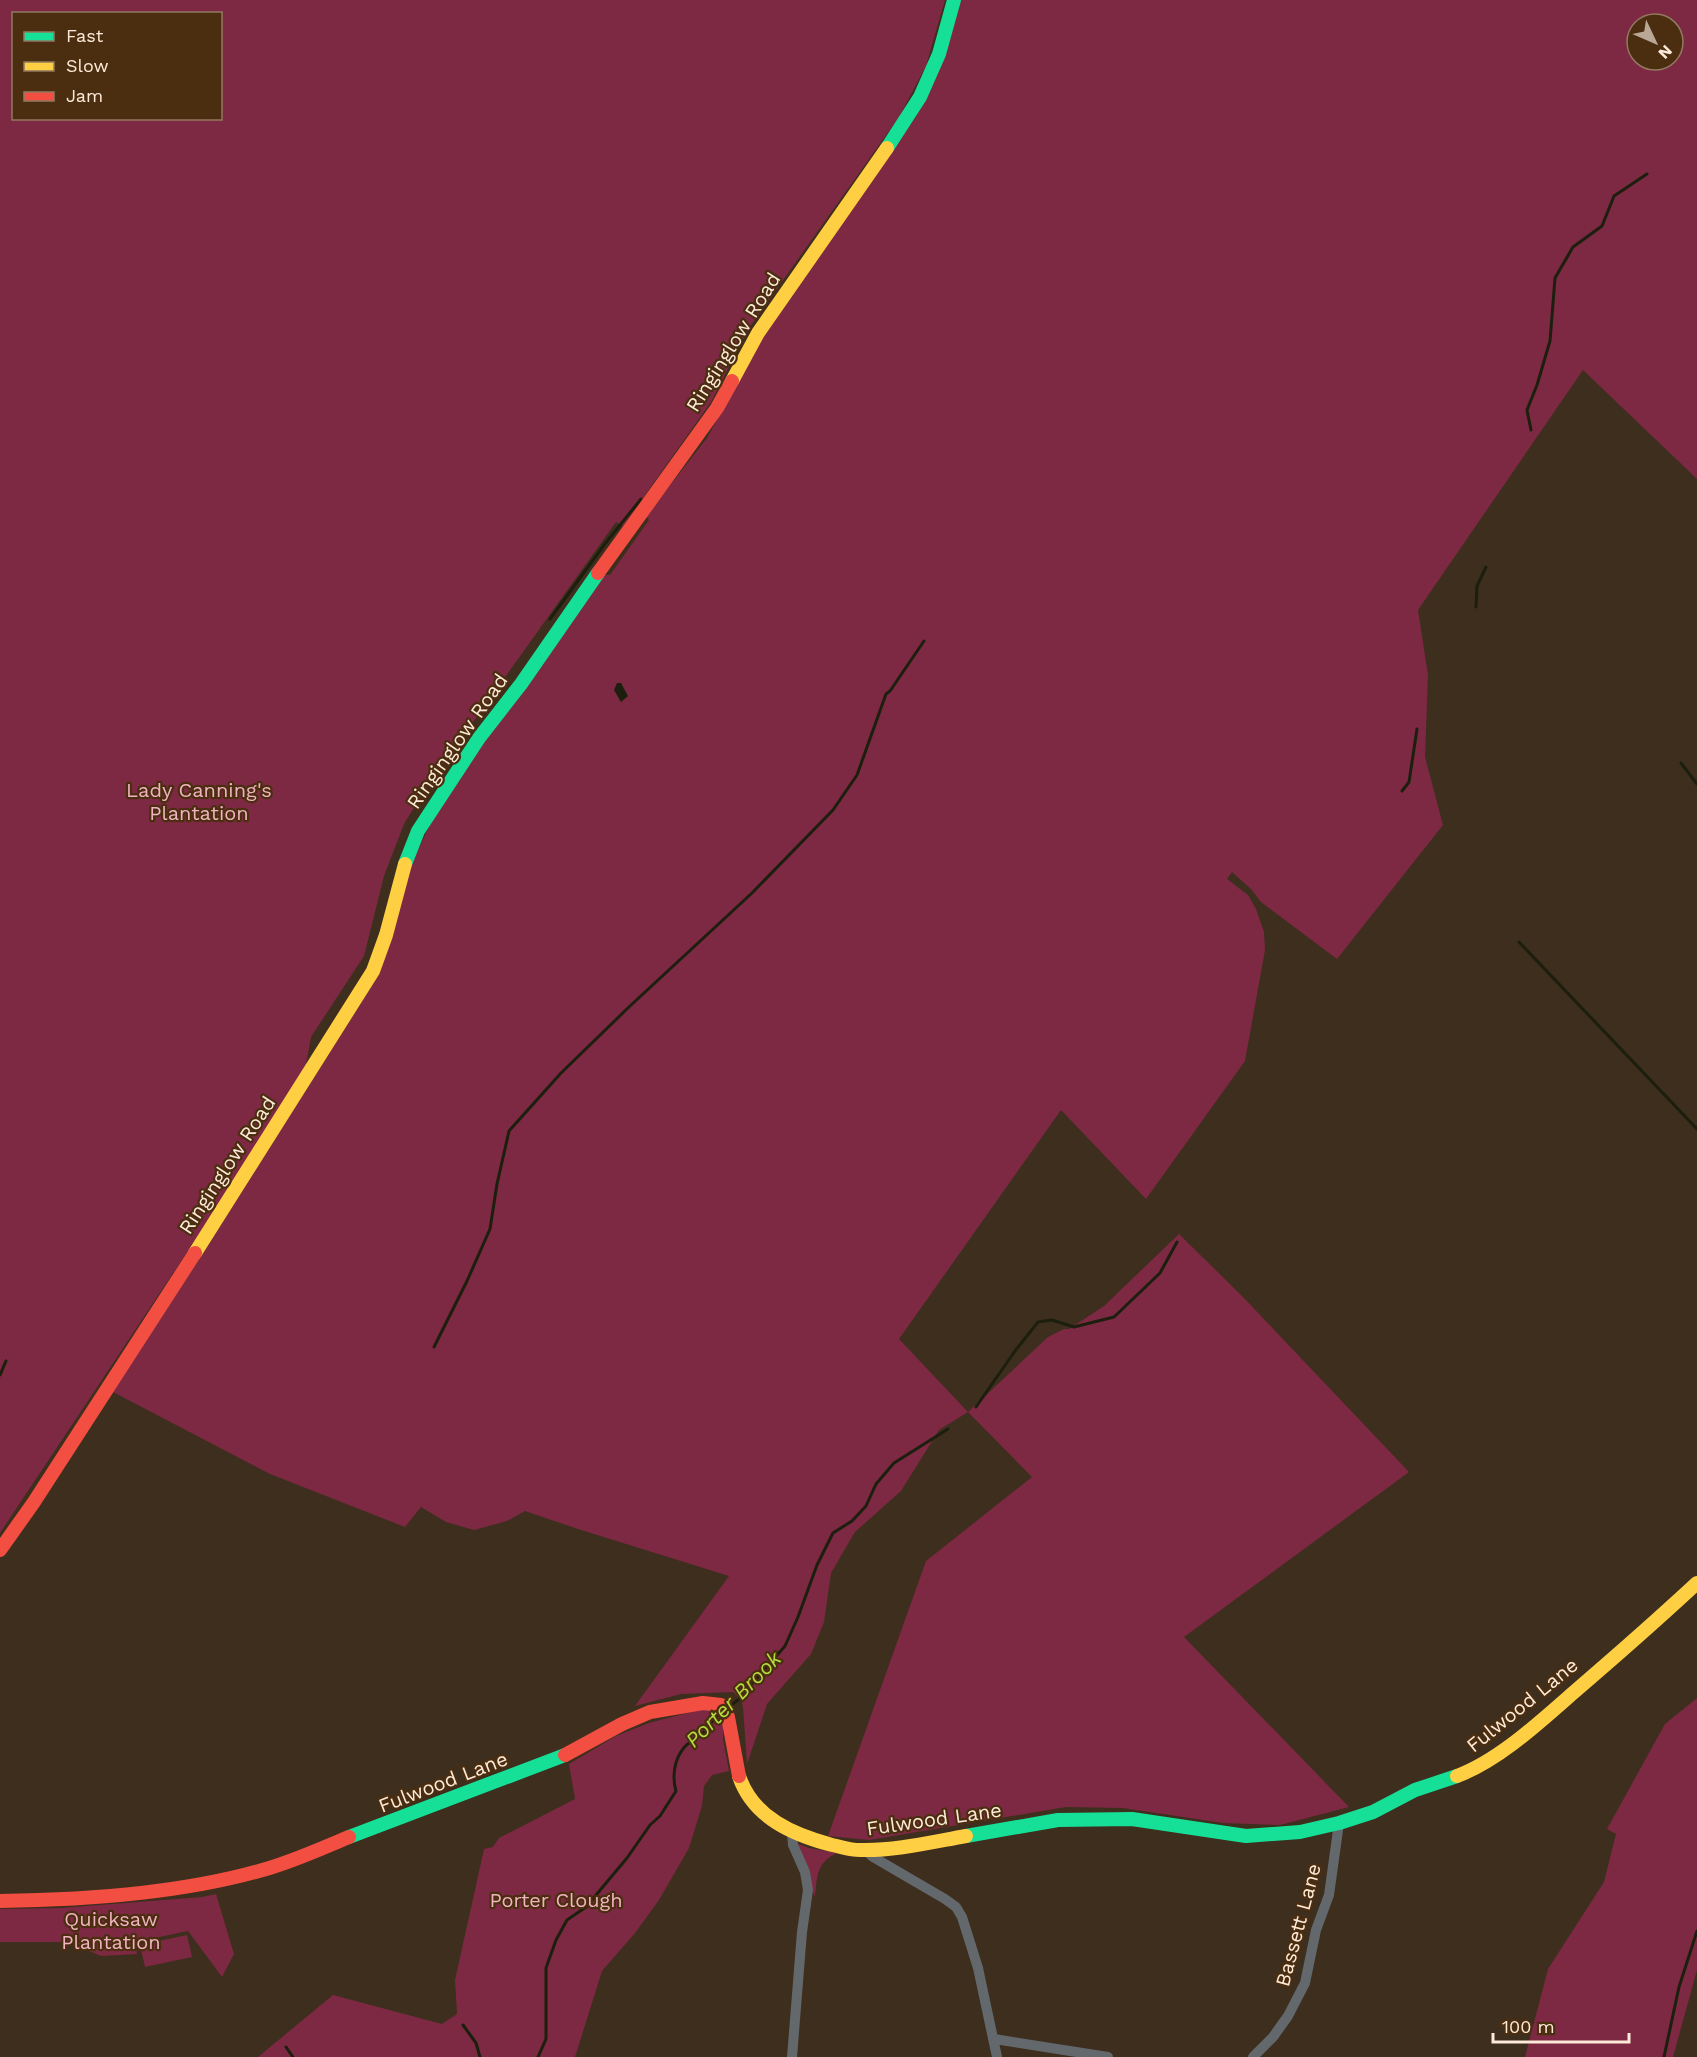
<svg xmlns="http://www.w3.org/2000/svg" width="1697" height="2057" font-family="'Work Sans',sans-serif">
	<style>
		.green { fill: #7d2943; fill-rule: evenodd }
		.water { fill: #1c1f0e }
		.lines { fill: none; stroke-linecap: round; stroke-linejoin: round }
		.stream { stroke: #1c1f0e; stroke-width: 3 }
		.street { stroke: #62686c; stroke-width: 10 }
		.fast { stroke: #16e098; stroke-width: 14 }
		.slow { stroke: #ffcf43; stroke-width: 14 }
		.jam { stroke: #f24e42; stroke-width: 14 }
		.labels { text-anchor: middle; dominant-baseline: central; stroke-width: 4.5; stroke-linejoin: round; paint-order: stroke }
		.street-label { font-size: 20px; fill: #fdead9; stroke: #4b2e10 }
		.park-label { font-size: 20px; fill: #f1b3c1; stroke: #4b2e10 }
		.water-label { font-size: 21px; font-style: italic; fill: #b4de3d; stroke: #4b2e10 }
	</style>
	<rect width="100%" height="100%" fill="#3e2e1d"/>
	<path class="green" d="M0,0H945L926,66L899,117L749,328L711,402L623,526L616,522L428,785L404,824L384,876L364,956L311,1037L305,1070L219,1204L0,1533ZM14,14H220V118H14Z
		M961,0H1697V479L1583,370L1418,610L1428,675L1425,757L1443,825L1337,959L1261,902L1251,889L1232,872L1227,879L1248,895L1256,909L1264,932L1265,950L1245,1061L1146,1199L1061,1110L899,1339L968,1412L1048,1337L1064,1329H1069L1104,1306L1179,1234L1242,1296L1409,1472L1184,1637L1349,1807L1280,1825L1223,1823L1123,1808L1066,1807L869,1840L828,1836L926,1561L1032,1477L968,1412L939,1430L901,1491L855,1532L845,1549L831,1573L824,1622L811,1654L767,1704L747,1764L743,1707L741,1700L733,1692L681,1694L635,1706L729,1576L578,1529L525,1511L507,1521L474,1530L446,1522L421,1507L405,1527L270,1474L113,1392L193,1269L380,973L408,871L440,803L604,575H610L649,520L646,516L707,438L758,345L917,115ZM1637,24H1673V60H1637Z
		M1697,1698V1970L1673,2057H1525L1548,1969L1604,1882L1616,1834L1607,1829L1665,1724Z
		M702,1709L715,1710L723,1720V1739L729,1771L712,1775L704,1786L702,1806L689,1848L659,1900L635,1933L602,1971L575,2057H258L333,1995L442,2024L457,2014L455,1980L484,1849L493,1847L499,1838L575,1799L569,1764L616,1736L649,1723Z
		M796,1843L809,1848L837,1853C817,1862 817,1876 815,1897Z
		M216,1894L234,1954L222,1977L188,1931L135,1942L137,1954L101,1956L68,1942H0V1909L61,1908L202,1897Z
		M187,1935L192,1957L145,1967L140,1945Z"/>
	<path class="water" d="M617,683H621L628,696L621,702L614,690Z"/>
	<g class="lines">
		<path class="stream" d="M1531,430L1527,410L1537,385L1550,341L1555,278L1573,247L1602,226L1614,196L1647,174
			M1476,607L1477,586L1486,567
			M550,619L604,545L641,499
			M1681,763L1697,784
			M1402,791L1409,782L1417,729
			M1519,942L1697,1129
			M434,1347L467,1281L490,1229L497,1184L509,1131L561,1073L630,1006L752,893L833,810L857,775L886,694L890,691L924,641
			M0,1375L6,1361
			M976,1407L1015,1351L1038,1322L1052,1320L1074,1327L1114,1317L1160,1273L1177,1242
			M730,1706L738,1700L785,1646L798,1617L817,1565L833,1533L852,1521L866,1506L876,1484L894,1463L948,1429
			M463,2025L476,2043L480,2057
			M286,2047L293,2057
			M538,2057L546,2039V1968L556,1940L567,1920L586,1907L627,1858L650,1825L660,1816L676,1791C672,1778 674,1760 683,1749C688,1742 696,1739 702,1734C709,1727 713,1718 722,1712
			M1664,2057L1679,1987L1697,1931"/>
		<path class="street" d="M792,1833L793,1845L805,1872L808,1890L802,1932L792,2057
			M865,1850L873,1857L945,1899L956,1907L962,1917L978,1968L997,2057
			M994,2039L1108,2057
			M1253,2057L1273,2037L1288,2016L1305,1983L1316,1930L1329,1895L1339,1823"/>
		<path class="fast" d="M887,148L920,97L939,54L954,0
			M405,864L418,831L479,738L521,684L598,573
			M966,1836L1058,1820L1132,1819L1246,1836L1300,1832L1339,1823L1373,1812L1415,1790L1457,1776
			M349,1837L565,1755"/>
		<path class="slow" d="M732,381L758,333L887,148
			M195,1253L373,971L386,935L405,864
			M739,1776C753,1818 794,1835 832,1845C842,1847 850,1850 860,1850C895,1851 932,1842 966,1836
			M1457,1776C1498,1761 1540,1722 1573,1693C1615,1657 1656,1621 1697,1583"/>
		<path class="jam" d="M598,573L717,408L732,381
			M0,1550L34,1502L195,1253
			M565,1755L622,1724L650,1712L703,1703L721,1705L728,1717L739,1776
			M0,1901C85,1900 177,1894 259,1871C290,1863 320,1849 349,1837"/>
	</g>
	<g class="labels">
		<g class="street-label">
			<text transform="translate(733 342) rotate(-58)">Ringinglow Road</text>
			<text transform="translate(457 741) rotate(-55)">Ringinglow Road</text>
			<text transform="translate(227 1165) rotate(-57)">Ringinglow Road</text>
			<text transform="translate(1522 1705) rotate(-39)">Fulwood Lane</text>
			<text transform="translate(443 1782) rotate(-21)">Fulwood Lane</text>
			<text transform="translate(934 1819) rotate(-8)">Fulwood Lane</text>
			<text transform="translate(1298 1925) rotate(-75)">Bassett Lane</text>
		</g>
		<g class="park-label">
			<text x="199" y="790">Lady Canning's<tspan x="199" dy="23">Plantation</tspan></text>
			<text x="556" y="1900">Porter Clough</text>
			<text x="111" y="1919">Quicksaw<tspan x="111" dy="23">Plantation</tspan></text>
		</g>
		<g class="water-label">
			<text transform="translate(733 1699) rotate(-45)">Porter Brook</text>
		</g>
	</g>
	<rect x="12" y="12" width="210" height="108" fill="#4b2e10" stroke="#927960" stroke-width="1.5"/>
	<rect x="24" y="32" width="30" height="9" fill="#16e098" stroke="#927960" stroke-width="1.5"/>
	<text x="66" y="42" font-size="18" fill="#fdead9">Fast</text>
	<rect x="24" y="62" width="30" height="9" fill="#ffcf43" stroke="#927960" stroke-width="1.5"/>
	<text x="66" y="72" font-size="18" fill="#fdead9">Slow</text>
	<rect x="24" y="92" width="30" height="9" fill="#f24e42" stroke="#927960" stroke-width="1.5"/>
	<text x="66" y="102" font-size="18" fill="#fdead9">Jam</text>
	<g transform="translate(1655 42) rotate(134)"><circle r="28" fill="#4b2e10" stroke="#927960" stroke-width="1.5"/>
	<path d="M0-4.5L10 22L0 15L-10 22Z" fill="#baa897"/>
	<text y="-9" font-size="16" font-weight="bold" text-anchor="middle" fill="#fdead9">N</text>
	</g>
	<path d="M1493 2033v9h136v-9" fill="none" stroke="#fdead9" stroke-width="3"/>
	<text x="1502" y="2033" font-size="18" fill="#fdead9" stroke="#4b2e10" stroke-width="4.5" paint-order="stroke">100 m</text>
</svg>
